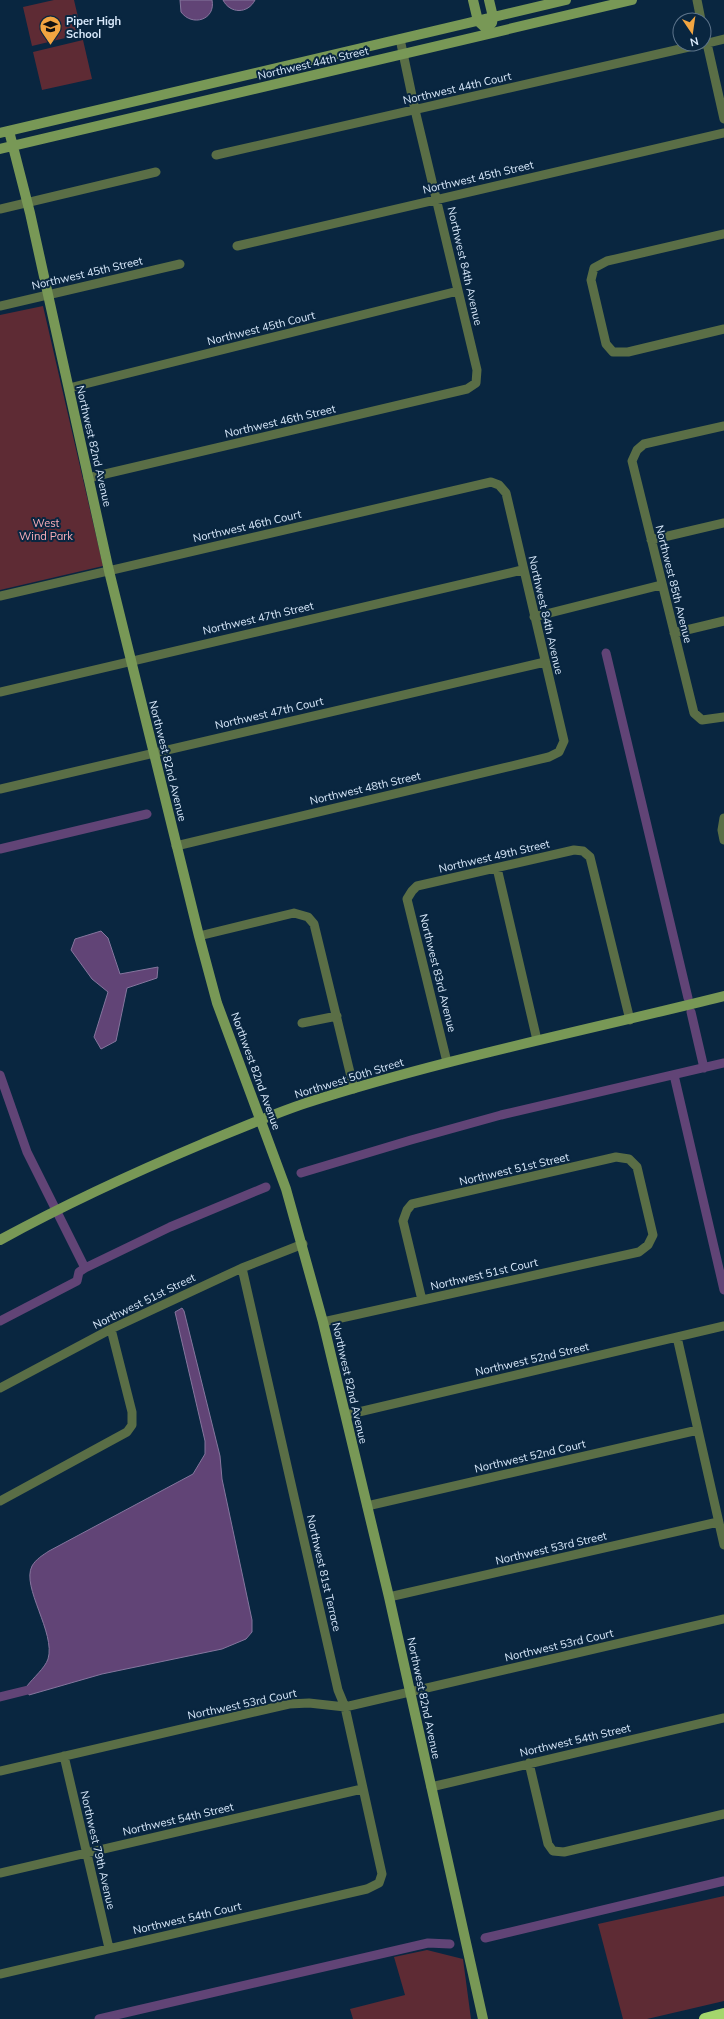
<svg xmlns="http://www.w3.org/2000/svg" width="724" height="2019" font-family="Mulish,sans-serif">
	<style>
		.green { fill: #5e2b34 }
		.water { fill: #614476; stroke: #85769e }
		.lines { fill: none; stroke-linecap: round; stroke-linejoin: round }
		.canal { stroke: #614476; stroke-width: 9 }
		.street { stroke: #5a6e46; stroke-width: 9 }
		.secondary { stroke: #789856; stroke-width: 10 }
		.highway { stroke: #a4d66c; stroke-width: 12 }
		.labels { text-anchor: middle; dominant-baseline: central; stroke-width: 4; stroke-linejoin: round; paint-order: stroke }
		.poi-label { font-size: 11px; font-weight: bold; fill: #daeafc; stroke: #092640; text-anchor: start }
		.street-label { font-size: 11px; fill: #daeafc; stroke: #092640 }
		.park-label { font-size: 11px; fill: #fdafba; stroke: #092640 }
	</style>
	<rect width="100%" height="100%" fill="#092640"/>
	<path class="green" d="M54,0H74L82,34L32,46L23,7Z
		M83,40L92,79L42,90L33,52Z
		M43,306L103,566L0,590V315Z
		M724,1896V2001L647,2019H623L598,1924Z
		M427,1950L463,1959L471,2019H353L350,2009L405,1995L394,1957Z"/>
	<path class="water" d="M180,0H212C216,20 192,27 181,12Z
		M223,0H255C248,14 230,14 223,0Z
		M101,931L108,938L120,974L158,967L157,978L127,988L116,1041L101,1049L94,1037L108,992L92,979L71,950L75,939Z
		M182,1308L184,1311L220,1456L222,1479L252,1620V1632L246,1639L222,1649L102,1674L29,1695L27,1686C33,1678 45,1668 48,1659C56,1633 21,1587 32,1566C36,1559 43,1555 49,1551L193,1474L205,1454V1441L175,1312Z"/>
	<g class="lines">
		<path class="canal" d="M606,653L688,998
			M0,849L147,814
			M691,1012L704,1068
			M0,1075L27,1152L85,1268
			M674,1075L724,1290
			M301,1173L411,1140L501,1115L724,1063
			M0,1321L77,1281L79,1272L85,1268L170,1227L266,1187
			M0,1697L28,1690
			M485,1938L724,1881
			M99,2019L428,1943L450,1944"/>
		<path class="street" d="M697,0L701,20
			M704,30L724,119
			M704,44L724,39
			M216,155L702,44
			M0,209L156,172
			M724,234L607,261L594,268L591,280L606,344L613,352H628L724,329
			M237,246L724,133
			M0,306L180,264
			M69,388L458,291
			M724,426L644,444L637,450L632,461L694,713L702,720L724,717
			M88,478L467,389L476,383L477,370L415,110L400,39
			M651,540L724,523
			M0,596L491,482L499,485L506,493L564,741L559,752L549,757L176,846
			M534,617L661,585
			M674,633L724,621
			M0,692L522,570
			M0,789L545,662
			M724,818L722,830L724,840
			M497,868L537,1040
			M199,936L294,913L308,917L314,924L354,1089
			M302,1023L337,1016
			M447,1062L407,899L412,891L417,886L574,850L583,851L590,857L630,1020
			M323,1322L639,1252L648,1245L653,1235L637,1167L629,1159L616,1157L412,1204L407,1210L403,1221L422,1300
			M677,1337L724,1545
			M0,1388L111,1329L242,1268L303,1244
			M346,1415L724,1326
			M0,1501L127,1432L132,1425V1412L111,1329
			M367,1506L698,1430
			M389,1597L718,1522
			M64,1756L109,1948
			M529,1763L548,1844L553,1851L564,1852L724,1814
			M0,1771L289,1704L309,1703L345,1707L724,1619
			M431,1787L724,1718
			M0,1873L362,1789
			M0,1974L367,1889L379,1883L382,1874L345,1707L338,1690L242,1268"/>
		<path class="secondary" d="M473,0L478,21L491,33
			M489,0L493,17L492,23
			M9,131L30,213L109,571L199,936L217,1003L286,1189L323,1322L389,1597L483,2019
			M0,133L566,0
			M0,149L632,0
			M0,1240C66,1204 133,1173 202,1144C236,1130 270,1115 306,1103C443,1059 584,1031 724,996"/>
		<path class="highway" d="M705,2019L724,2014"/>
	</g>
	<defs>
		<symbol id="school-pin" viewBox="-11 -11 22 30"><path d="M0 17L-7.5 6A9.5 9.5 0 1 1 7.5 6Z" fill="#f2a541" stroke="#092640"/><path d="M0-5L7-2L0 1L-7-2ZM-4 1L0 2.5L4 1V4Q0 6-4 4Z" fill="#111"/></symbol>
	</defs>
	<g fill-rule="evenodd">
		<use href="#school-pin" x="38" y="14" width="25" height="34"/>
	</g>
	<g class="labels">
		<g class="poi-label">
			<text x="66" y="21">Piper High<tspan x="66" dy="13">School</tspan></text>
		</g>
		<g class="street-label">
			<text transform="translate(313 63) rotate(-13)">Northwest 44th Street</text>
			<text transform="translate(457 88) rotate(-13)">Northwest 44th Court</text>
			<text transform="translate(478 177) rotate(-13)">Northwest 45th Street</text>
			<text transform="translate(465 266) rotate(77)">Northwest 84th Avenue</text>
			<text transform="translate(87 273) rotate(-13)">Northwest 45th Street</text>
			<text transform="translate(261 328) rotate(-14)">Northwest 45th Court</text>
			<text transform="translate(280 421) rotate(-13)">Northwest 46th Street</text>
			<text transform="translate(94 446) rotate(77)">Northwest 82nd Avenue</text>
			<text transform="translate(247 526) rotate(-13)">Northwest 46th Court</text>
			<text transform="translate(674 584) rotate(76)">Northwest 85th Avenue</text>
			<text transform="translate(546 615) rotate(77)">Northwest 84th Avenue</text>
			<text transform="translate(258 618) rotate(-13)">Northwest 47th Street</text>
			<text transform="translate(269 713) rotate(-13)">Northwest 47th Court</text>
			<text transform="translate(168 761) rotate(76)">Northwest 82nd Avenue</text>
			<text transform="translate(365 788) rotate(-13)">Northwest 48th Street</text>
			<text transform="translate(494 856) rotate(-13)">Northwest 49th Street</text>
			<text transform="translate(438 973) rotate(76)">Northwest 83rd Avenue</text>
			<text transform="translate(256 1071) rotate(70)">Northwest 82nd Avenue</text>
			<text transform="translate(349 1078) rotate(-17)">Northwest 50th Street</text>
			<text transform="translate(514 1169) rotate(-13)">Northwest 51st Street</text>
			<text transform="translate(484 1274) rotate(-13)">Northwest 51st Court</text>
			<text transform="translate(144 1301) rotate(-26)">Northwest 51st Street</text>
			<text transform="translate(532 1359) rotate(-13)">Northwest 52nd Street</text>
			<text transform="translate(350 1383) rotate(77)">Northwest 82nd Avenue</text>
			<text transform="translate(530 1456) rotate(-13)">Northwest 52nd Court</text>
			<text transform="translate(551 1548) rotate(-13)">Northwest 53rd Street</text>
			<text transform="translate(324 1573) rotate(77)">Northwest 81st Terrace</text>
			<text transform="translate(559 1645) rotate(-13)">Northwest 53rd Court</text>
			<text transform="translate(424 1698) rotate(78)">Northwest 82nd Avenue</text>
			<text transform="translate(242 1704) rotate(-12)">Northwest 53rd Court</text>
			<text transform="translate(575 1740) rotate(-13)">Northwest 54th Street</text>
			<text transform="translate(178 1819) rotate(-13)">Northwest 54th Street</text>
			<text transform="translate(98 1850) rotate(77)">Northwest 79th Avenue</text>
			<text transform="translate(187 1918) rotate(-13)">Northwest 54th Court</text>
		</g>
		<g class="park-label">
			<text x="46" y="523">West<tspan x="46" dy="13">Wind Park</tspan></text>
		</g>
	</g>
	<g transform="translate(692 32) rotate(167)"><circle r="19" fill="#092640" stroke="#5d748b"/>
	<path d="M0-3L7 15L0 10L-7 15Z" fill="#f2a541"/>
	<text y="-6" font-size="11" font-weight="bold" text-anchor="middle" fill="#daeafc">N</text>
	</g>
</svg>
